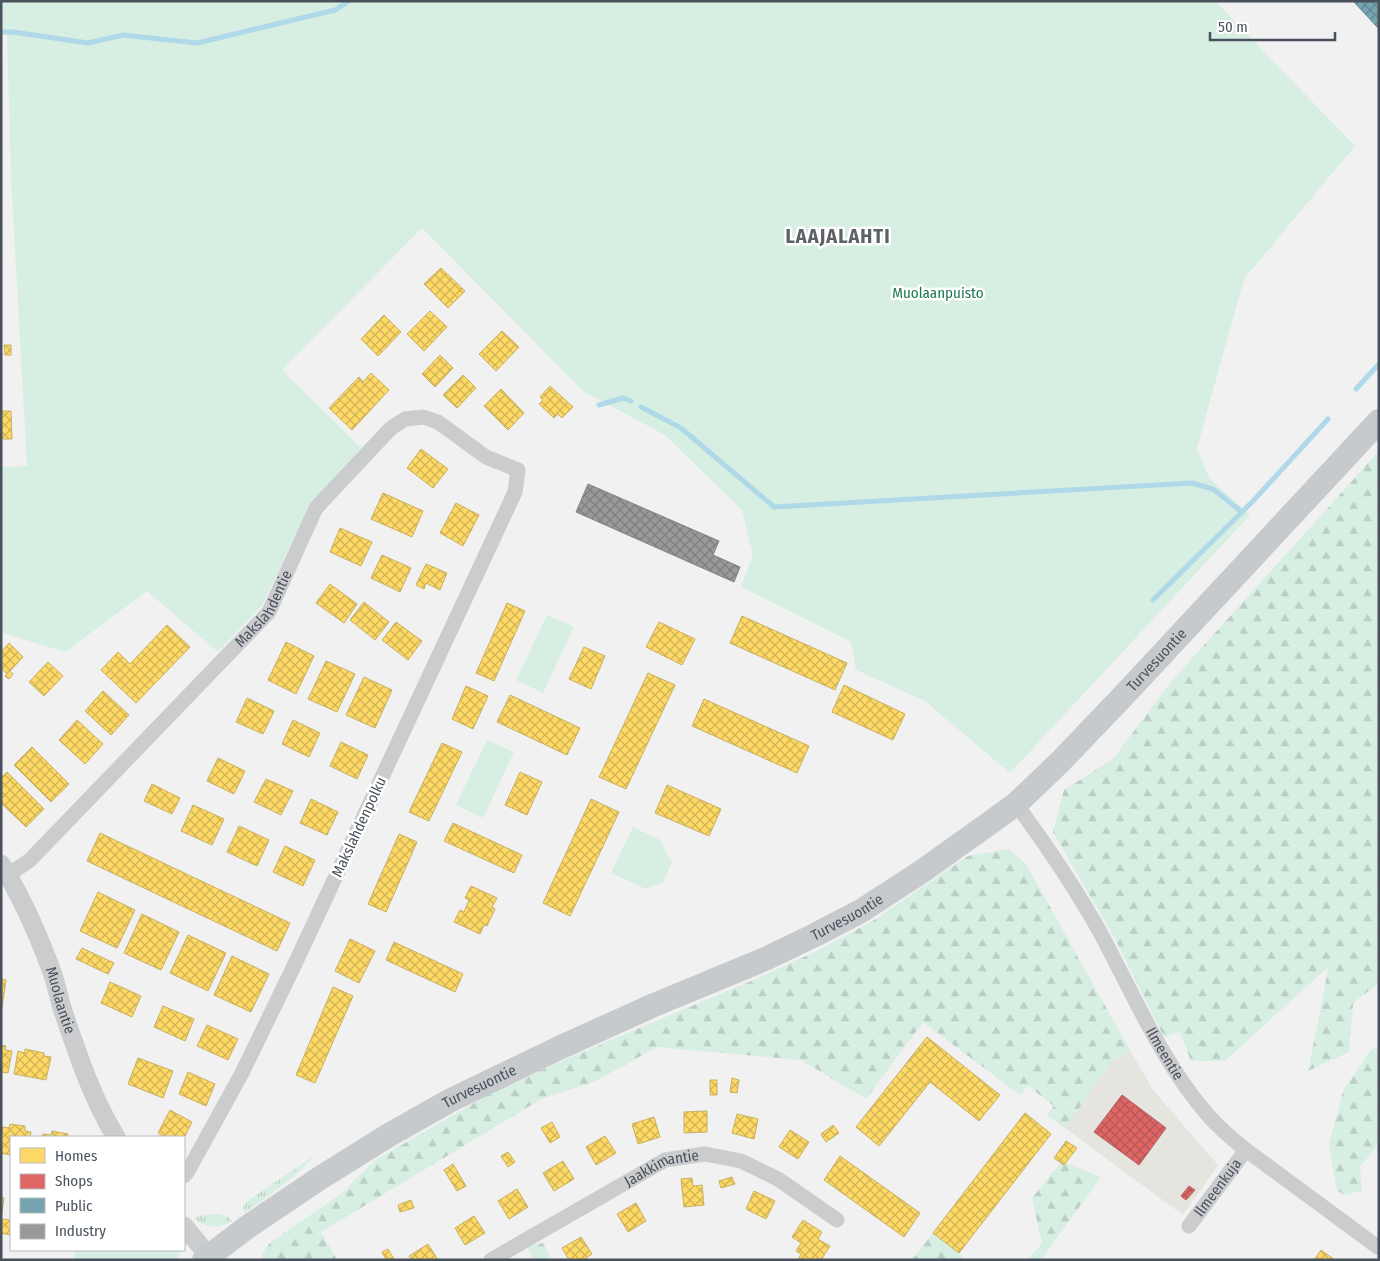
<svg xmlns="http://www.w3.org/2000/svg" width="1380" height="1261" font-family="'Fira Sans Condensed',sans-serif">
	<style>
		.commercial { fill: #e5e4df }
		.grass { fill: url(#grass-tufts) }
		.forest { fill: url(#forest-firs) }
		.green { fill: #d7eee2 }
		.homes { fill: url(#homes-cross-hatch); stroke: #c8b063 }
		.shops { fill: url(#shops-cross-hatch); stroke: #b36063 }
		.public { fill: url(#public-cross-hatch); stroke: #688c96 }
		.industry { fill: url(#industry-cross-hatch); stroke: #818487 }
		.lines { fill: none; stroke-linecap: round; stroke-linejoin: round }
		.stream { stroke: #afd8e9; stroke-width: 5 }
		.minor { stroke: #cbccce; stroke-width: 15 }
		.tertiary { stroke: #cbccce; stroke-width: 19 }
		.primary { stroke: #c7cacd; stroke-width: 24 }
		.labels { text-anchor: middle; dominant-baseline: central; stroke-width: 5; stroke-linejoin: round; paint-order: stroke }
		.park-label { font-size: 15px; fill: #1f7852; stroke: #fff }
		.street-label { font-size: 15px; fill: #49525c; stroke: #fff }
		.district-label { font-size: 20px; font-weight: bold; letter-spacing: 1px; fill: #5d6064; stroke: #fff }
	</style>
	<defs>
		<pattern id="grass-tufts" width="24" height="20" patternUnits="userSpaceOnUse" patternTransform="scale(1.25)"><rect width="24" height="20" fill="#d7eee2"/><path d="M3 7l-1-3M5 7V3M7 7l1-3M15 17l-1-3M17 17v-4M19 17l1-3" fill="none" stroke="#bacec4"/></pattern>
		<pattern id="forest-firs" width="22" height="20" patternUnits="userSpaceOnUse" patternTransform="scale(1.25)"><rect width="22" height="20" fill="#d7eee2"/><path d="M5 1l3.5 6h-7zM16 11l3.5 6h-7z" fill="#bacec4"/></pattern>
		<pattern id="homes-cross-hatch" width="8" height="8" patternUnits="userSpaceOnUse" patternTransform="scale(1.25)"><rect width="8" height="8" fill="#ffd966"/><path d="M0 0l8 8M0 8l8-8" fill="none" stroke="#d0b357"/></pattern>
		<pattern id="shops-cross-hatch" width="8" height="8" patternUnits="userSpaceOnUse" patternTransform="scale(1.25)"><rect width="8" height="8" fill="#e06666"/><path d="M0 0l8 8M0 8l8-8" fill="none" stroke="#b85757"/></pattern>
		<pattern id="public-cross-hatch" width="8" height="8" patternUnits="userSpaceOnUse" patternTransform="scale(1.25)"><rect width="8" height="8" fill="#76a5af"/><path d="M0 0l8 8M0 8l8-8" fill="none" stroke="#638992"/></pattern>
		<pattern id="industry-cross-hatch" width="8" height="8" patternUnits="userSpaceOnUse" patternTransform="scale(1.25)"><rect width="8" height="8" fill="#999"/><path d="M0 0l8 8M0 8l8-8" fill="none" stroke="#7f7f80"/></pattern>
	</defs>
	<rect width="100%" height="100%" fill="#f1f1f1"/>
	<path class="commercial" d="M1131,1052L1153,1090L1218,1165L1183,1215L1065,1128L1113,1060Z"/>
	<path class="grass" d="M317,1154C295,1177 270,1196 244,1213L243,1206L246,1202Z
		M219,1214L228,1217L232,1221C219,1230 205,1228 194,1218L201,1215Z"/>
	<path class="forest" d="M1379,451V983L1353,1003L1349,1052L1308,1071L1329,966L1225,1061H1191L1180,1032L1164,1037L1114,937L1053,832L1064,790L1113,759L1170,683Z
		M1009,849L1026,864L1131,1052L1113,1060L1065,1128L1047,1115L1054,1106L1028,1086L1020,1095L923,1022L866,1099L801,1060L657,1047L594,1082L543,1098L321,1232L337,1260H263L262,1254L270,1243L342,1193L374,1161L505,1085L758,978L819,950L874,920L968,856Z
		M1379,1047V1143L1360,1167L1362,1191L1344,1195L1337,1190L1329,1145L1343,1091L1371,1050Z
		M1062,1161L1101,1177L1041,1260H1027L1042,1244L1032,1198Z
		M933,1233L959,1253L964,1260H912Z
		M543,1243L552,1260H534L527,1246Z"/>
	<path class="green" d="M1,1H1215L1355,146L1244,279L1197,448L1209,478L1250,515L1010,773L925,701L856,670L851,642L741,587L753,555L742,510L665,435L583,391L422,228L282,370L361,448L309,506L263,604L218,652L147,591L65,652L1,632V467L27,466L11,177L7,32H1Z
		M547,615L574,627L543,693L516,680Z
		M487,740L514,752L483,818L456,805Z
		M633,827L660,840L672,862L663,882L646,889L611,873Z
		M76,1250H181L177,1260H74Z"/>
	<path class="homes" d="M441,268L465,291L448,308L424,284Z
		M430,311L447,327L424,351L407,334Z
		M384,315L401,332L378,356L361,339Z
		M502,331L519,347L496,371L479,354Z
		M4,345H11V355H5Z
		M440,355L453,368L435,387L422,374Z
		M371,373L389,390L352,430L329,408L359,377L363,382Z
		M463,375L476,388L457,408L443,395Z
		M550,386L573,407L562,418L558,414L554,418L539,404L543,400L540,397Z
		M501,389L524,413L508,430L484,406Z
		M1,411H11L12,439H1Z
		M421,449L448,469L433,488L407,468Z
		M383,493L423,511L412,537L371,519Z
		M456,503L479,515L463,546L440,533Z
		M340,528L372,542L361,566L330,552Z
		M382,555L411,568L400,592L371,578Z
		M426,564L447,573L440,590L426,583L424,589L416,585Z
		M330,584L357,604L344,623L316,603Z
		M364,602L389,622L375,640L350,620Z
		M507,603L525,611L494,681L476,673Z
		M742,616L847,663L835,690L730,643Z
		M396,622L422,641L408,660L382,640Z
		M659,622L695,639L682,665L646,647Z
		M167,625L190,647L136,703L101,670L118,652L130,664Z
		M286,642L314,656L296,694L268,680Z
		M9,643L23,657L10,671L13,674L9,679L5,676L7,674L1,668V652Z
		M584,647L605,656L591,689L569,679Z
		M326,661L355,674L337,712L308,699Z
		M48,662L63,676L44,696L29,682Z
		M648,673L675,685L626,789L599,777Z
		M364,677L392,690L375,728L346,715Z
		M844,685L905,714L893,740L832,712Z
		M466,686L488,696L473,729L452,719Z
		M103,691L129,715L111,735L85,711Z
		M510,695L580,728L567,755L497,722Z
		M247,698L274,711L263,734L236,722Z
		M704,699L809,746L797,773L692,726Z
		M77,720L103,744L85,764L59,740Z
		M293,720L320,733L309,757L282,744Z
		M341,742L368,755L357,779L330,766Z
		M442,743L462,752L429,821L409,812Z
		M32,747L69,784L51,802L14,765Z
		M218,758L245,771L234,794L207,781Z
		M7,772L44,809L26,827L1,803V778Z
		M520,772L542,782L527,815L505,805Z
		M266,779L293,791L281,815L254,802Z
		M152,784L180,798L172,814L144,801Z
		M667,785L721,809L709,836L655,813Z
		M311,799L338,812L327,835L300,823Z
		M591,799L619,812L570,916L543,903Z
		M193,805L224,819L212,845L181,831Z
		M453,823L522,855L514,873L444,841Z
		M239,826L269,840L257,866L227,852Z
		M100,833L290,923L277,951L87,861Z
		M399,834L417,842L386,912L368,904Z
		M285,846L315,860L303,886L273,872Z
		M471,886L497,898L492,907L495,909L487,926L484,925L480,934L454,922L460,910L464,912L469,900L465,898Z
		M98,892L135,910L117,948L80,931Z
		M142,914L179,932L161,970L124,953Z
		M188,935L226,953L208,991L170,973Z
		M350,939L375,951L359,983L335,971Z
		M394,942L463,974L455,992L386,960Z
		M82,948L114,963L108,974L76,959Z
		M232,956L269,974L251,1012L214,995Z
		M1,979L6,980L2,1008H1Z
		M110,982L141,996L132,1017L101,1003Z
		M333,987L353,996L315,1083L296,1075Z
		M163,1006L194,1019L185,1041L154,1027Z
		M207,1025L238,1039L228,1060L197,1046Z
		M927,1037L1000,1095L979,1121L930,1082L879,1146L856,1127Z
		M1,1045L6,1046L5,1050L12,1051L8,1073L1,1072Z
		M25,1049L44,1053V1056L51,1057L46,1080L14,1074L18,1051L25,1053Z
		M138,1058L173,1071L163,1098L128,1084Z
		M188,1072L215,1084L206,1106L179,1094Z
		M732,1078L739,1080L737,1093L730,1092Z
		M710,1080H717V1095H710Z
		M170,1110L192,1122L184,1138V1137H165L158,1133Z
		M707,1111V1132L684,1133V1112Z
		M1025,1113L1051,1134L959,1253L933,1233Z
		M737,1114L758,1119L754,1139L732,1133Z
		M654,1117L660,1137L638,1144L632,1124Z
		M552,1122L560,1137L550,1143L541,1128Z
		M10,1124L25,1126V1131L31,1132L30,1137H11V1155L1,1153V1134L3,1127L9,1128Z
		M833,1125L839,1133L826,1142L821,1134Z
		M790,1130L809,1142L798,1159L779,1147Z
		M52,1131L68,1134L67,1137H42L43,1134L51,1135Z
		M605,1136L616,1153L596,1165L586,1147Z
		M1066,1141L1077,1148L1064,1165L1054,1158Z
		M508,1152L515,1162L508,1167L501,1156Z
		M840,1156L920,1213L904,1237L824,1180Z
		M563,1161L574,1179L554,1191L543,1173Z
		M453,1164L466,1186L457,1191L444,1170Z
		M732,1177L735,1184L721,1188L719,1181Z
		M692,1178L693,1186L702,1185L704,1205L684,1207L681,1179Z
		M517,1189L528,1207L509,1219L498,1201Z
		M754,1191L775,1201L766,1219L746,1209Z
		M1,1197L4,1198L1,1219L11,1220V1235L1,1233Z
		M411,1200L414,1208L400,1212L398,1205Z
		M636,1203L646,1221L628,1232L617,1214Z
		M474,1216L485,1233L465,1245L455,1228Z
		M803,1220L822,1232L818,1239L830,1246L821,1260H798L801,1254L796,1251L801,1243L792,1237Z
		M581,1237L592,1254L583,1260H569L562,1248Z
		M428,1244L438,1260H412L409,1256Z
		M388,1249L394,1259L386,1260L382,1252Z
		M1321,1250L1335,1260H1314Z"/>
	<path class="shops" d="M1122,1095L1166,1128L1139,1165L1094,1132Z
		M1189,1186L1195,1190L1186,1200L1181,1196Z"/>
	<path class="public" d="M1353,1H1379V29Z"/>
	<path class="industry" d="M588,484L719,541L713,555L740,567L734,582L576,512Z"/>
	<g class="lines">
		<path class="stream" d="M1,32H13L88,43L123,35L197,43L335,10L349,1
			M1356,389L1379,364
			M599,405L623,398L631,401
			M641,407L681,428L774,507L1192,483L1213,489L1242,512
			M1153,600L1253,501L1328,419"/>
		<g class="minor">
			<path id="s1" d="M1016,804C1047,846 1076,889 1101,934C1133,994 1162,1062 1207,1114C1218,1127 1232,1139 1246,1150L1379,1248"/>
			<path id="s2" d="M1,877L8,875L30,860L269,612L316,508L391,428L405,419L423,417L438,422L486,457L518,470L515,492L293,968L242,1073L188,1171L184,1176"/>
			<path id="s3" d="M1189,1226L1246,1150"/>
			<path id="s4" d="M491,1260L665,1160L705,1154L741,1161L778,1179L837,1220"/>
		</g>
		<g class="tertiary">
			<path id="s5" d="M1,864C23,899 39,936 53,975C57,987 59,999 63,1011C78,1055 92,1098 116,1137"/>
			<path d="M184,1226L212,1260"/>
		</g>
		<path class="primary" id="s6" d="M204,1260L246,1228L320,1178L389,1135L451,1100L559,1048L654,1005L765,959L815,935L861,911L921,872L987,825L1016,804L1060,762L1126,693L1379,421"/>
	</g>
	<g class="labels">
		<g class="park-label">
			<text x="938" y="293">Muolaanpuisto</text>
		</g>
		<g class="street-label">
			<text stroke="none"><textPath href="#s2" startOffset="378">Makslahdentie</textPath></text>
			<text stroke="none"><textPath href="#s6" startOffset="1136">Turvesuontie</textPath></text>
			<text transform="translate(359 827) rotate(-65)">Makslahdenpolku</text>
			<text stroke="none"><textPath href="#s6" startOffset="731">Turvesuontie</textPath></text>
			<text stroke="none"><textPath href="#s5" startOffset="149">Muolaantie</textPath></text>
			<text stroke="none"><textPath href="#s1" startOffset="291">Ilmeentie</textPath></text>
			<text stroke="none"><textPath href="#s6" startOffset="326">Turvesuontie</textPath></text>
			<text stroke="none"><textPath href="#s4" startOffset="195">Jaakkimantie</textPath></text>
			<text stroke="none"><textPath href="#s3" startOffset="48">Ilmeenkuja</textPath></text>
		</g>
		<g class="district-label">
			<text x="838" y="236">LAAJALAHTI</text>
		</g>
	</g>
	<rect width="1380" height="1261" fill="none" stroke="#49525c" stroke-width="5"/>
	<rect x="10" y="1136" width="175" height="115" fill="#ffffff" stroke="#b6babe"/>
	<rect x="20" y="1148" width="25" height="15" fill="#ffd966" stroke="#b6babe"/>
	<text x="55" y="1161" font-size="15" fill="#49525c">Homes</text>
	<rect x="20" y="1174" width="25" height="15" fill="#e06666" stroke="#b6babe"/>
	<text x="55" y="1186" font-size="15" fill="#49525c">Shops</text>
	<rect x="20" y="1198" width="25" height="15" fill="#76a5af" stroke="#b6babe"/>
	<text x="55" y="1211" font-size="15" fill="#49525c">Public</text>
	<rect x="20" y="1224" width="25" height="15" fill="#999999" stroke="#b6babe"/>
	<text x="55" y="1236" font-size="15" fill="#49525c">Industry</text>
	<path d="M1210 32v8h125v-8" fill="none" stroke="#49525c" stroke-width="2.5"/>
	<text x="1218" y="32" font-size="15" fill="#49525c" stroke="#ffffff" stroke-width="4" paint-order="stroke">50 m</text>
</svg>
